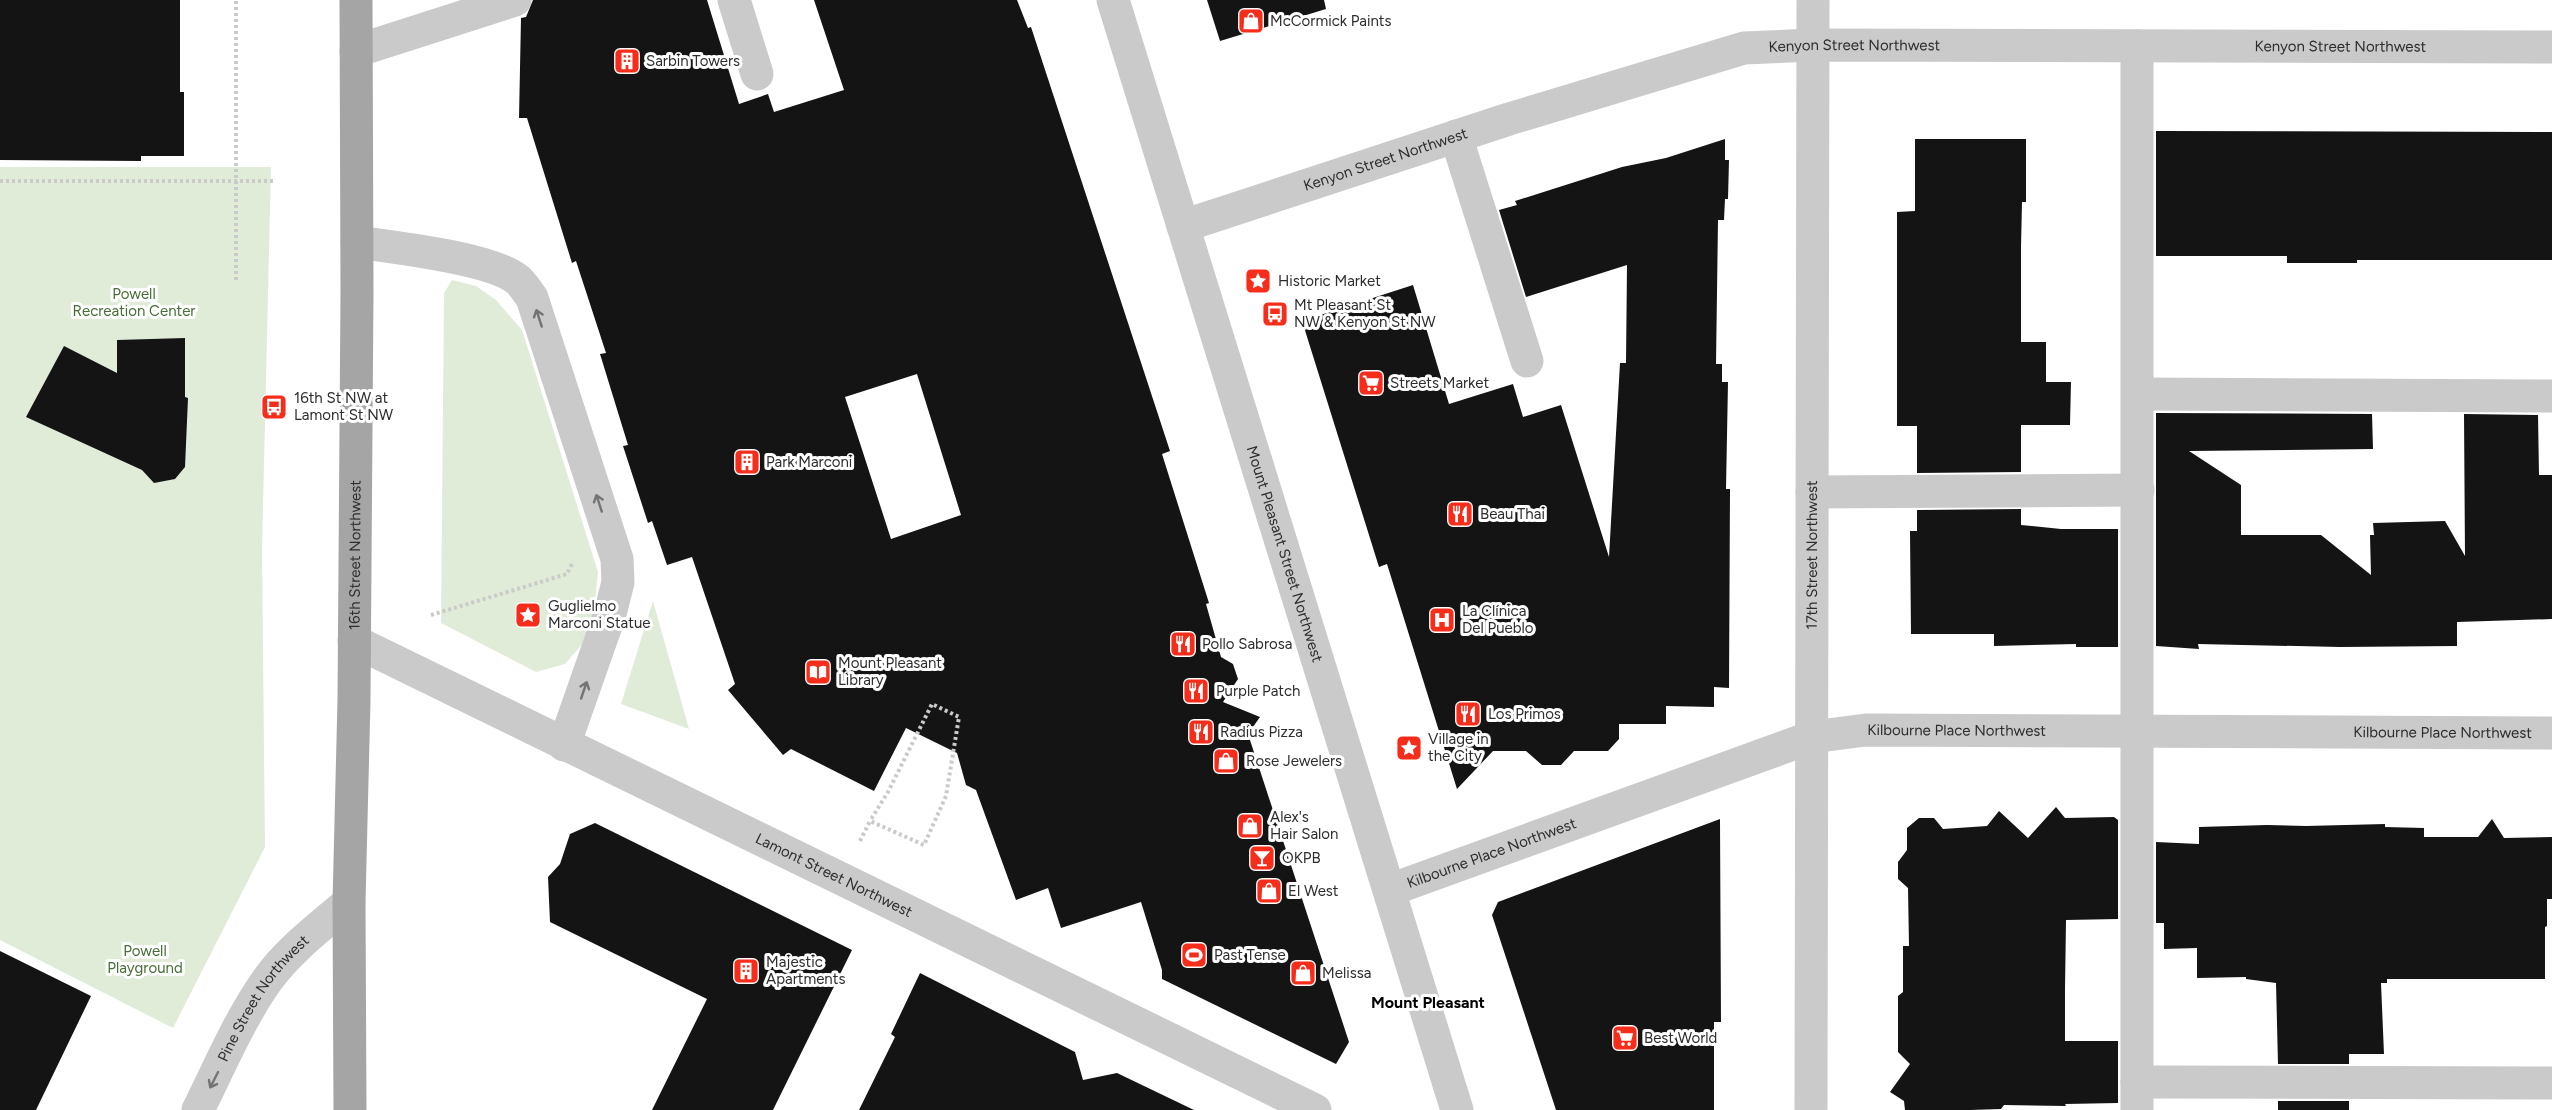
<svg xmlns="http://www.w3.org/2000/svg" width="2552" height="1110" font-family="Figtree,sans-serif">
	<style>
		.green { fill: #e0ecd8 }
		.building { fill: #141414; fill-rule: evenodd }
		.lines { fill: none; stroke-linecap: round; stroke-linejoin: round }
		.path { stroke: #cacaca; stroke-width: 4; stroke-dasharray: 3 3; stroke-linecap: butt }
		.minor { stroke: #cacaca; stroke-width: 33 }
		.major { stroke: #a5a5a5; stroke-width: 33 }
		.oneway { stroke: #747474 }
		.labels { text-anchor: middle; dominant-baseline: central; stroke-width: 6; stroke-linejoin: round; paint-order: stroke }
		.poi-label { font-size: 15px; fill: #2d2d2d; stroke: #fff; text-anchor: start }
		.street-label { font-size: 15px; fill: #2d2d2d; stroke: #fff }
		.park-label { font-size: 15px; fill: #476c36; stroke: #fff }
		.neighbourhood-label { font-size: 16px; font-weight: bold; fill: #000; stroke: #fff }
	</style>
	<rect width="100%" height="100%" fill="#fff"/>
	<path class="green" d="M0,167H271L262,550L265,847L173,1028L0,940Z
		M452,280L476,286L496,300L522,330L598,572L592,633L565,664L536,672L441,623L444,293Z
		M653,601L689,729L621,704Z"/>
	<path class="building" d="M0,0H180V92H184V156H141V161L0,160Z
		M533,0H707L739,104L768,94L774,112L844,90L814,0H1017L1028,28L1031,27L1170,451L1162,454L1209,603L1206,604L1221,657L1233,664L1238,679L1223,702L1260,717L1248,734L1349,1042L1336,1064L1162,979V970L1141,902L1061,928L1048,888L1016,900L976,790L966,785L957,753L906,728L874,791L791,749L783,755L728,690L735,684L692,557L667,565L652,521L648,523L623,446L628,445L600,354L606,353L576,261L572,263L527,118H519L521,18L526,17ZM917,374L961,515L891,539L845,397Z
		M1207,0H1324L1326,9L1220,41Z
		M2156,131L2552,132V260H2357V263H2287V256H2156Z
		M1725,139V160H1729L1728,199H1725L1724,220H1718L1716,364H1722V382H1728L1726,489H1730L1729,688L1714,687V707L1666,706V724H1619V739L1608,751H1574L1561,765H1542L1526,751H1493L1457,789L1387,564L1379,567L1303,324L1309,322L1308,319L1413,285L1449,404L1513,384L1523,417L1561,405L1609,557L1620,363H1626L1627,265L1526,297L1499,210L1517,205L1515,201L1622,167L1666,158Z
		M1915,139H2026V202H2022L2021,247V342H2046V382H2071L2070,425H2021V472L1917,473V426H1897V212L1915,211Z
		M185,338V397L188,398L185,467L175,479L154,483L142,470L26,417L64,346L117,373V340Z
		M2156,413L2372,414L2373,449L2189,451L2241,485V535H2321L2371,575L2370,535H2374L2373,523L2445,521L2465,556L2464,414L2538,415L2539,475H2552V619L2457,622V646L2340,647L2198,644L2199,649L2156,646Z
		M2021,509V525L2061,529H2118V647H2076V644L1994,646V634H1911L1910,531H1917V510Z
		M2056,807L2065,818L2114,817L2118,820V919L2066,920L2065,989V1041H2118V1103L2065,1104L2066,1106L2004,1105L2001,1109L1970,1110H1905L1904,1101L1890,1092L1910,1064L1898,1052V996L1903,992V946H1909L1908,888L1898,879V862L1907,850V828L1919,818H1934L1943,829L1987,826L1999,811L2028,838Z
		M1720,819L1721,1022H1714V1110H1556L1492,915L1498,902Z
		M2492,819L2504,838L2552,837V899H2547V926L2545,927V979H2387V983H2381L2384,1054H2349V1064H2278L2276,983L2246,979V977L2197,978V948L2164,949V923H2156V842L2199,844V827L2267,825L2306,826L2385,824V827L2424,828V837H2478Z
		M595,823L852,950L773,1110H652L707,999L550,922L548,877L560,864L570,834Z
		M0,951L91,996L36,1110H0Z
		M920,973L1075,1052L1083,1080L1117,1073L1194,1110H859L895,1037L891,1034Z
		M2278,1101H2349V1110H2278Z"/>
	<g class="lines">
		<path class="path" d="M0,181H276
			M236,280V0
			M431,615L567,574L573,562
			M860,841L870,821L924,845L946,796L959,717L932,704L888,792L870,821"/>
		<g class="minor">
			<path d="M734,0L757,74"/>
			<path id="s1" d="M1113,0L1457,1110"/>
			<path d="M356,51L515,0"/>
			<path d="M1456,136L1527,361"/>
			<path id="s2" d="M1183,226L1509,119L1744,48L1813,45L2552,47"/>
			<path d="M357,242C393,247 493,258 518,280C523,285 528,292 532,298L617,559L618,582L610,614L564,745"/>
			<path d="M2138,394L2552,396"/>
			<path d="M1812,492L2138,490"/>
			<path id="s3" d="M354,641L1315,1110"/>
			<path id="s4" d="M1390,890L1812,737L1866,730L2552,733"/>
			<path d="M2137,1082L2552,1083"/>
			<path id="s5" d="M198,1110C220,1066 240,1018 268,979C290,949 321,926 349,902"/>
			<path id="s6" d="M1811,1110L1813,0"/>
			<path d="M2137,1110V46"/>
		</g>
		<path class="major" id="s7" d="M350,1110L349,902L354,700L357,292L356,0"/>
	</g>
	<defs><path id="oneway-shaft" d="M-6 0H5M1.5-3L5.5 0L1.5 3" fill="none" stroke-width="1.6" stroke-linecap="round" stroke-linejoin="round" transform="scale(1.5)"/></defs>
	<g class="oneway">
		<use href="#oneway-shaft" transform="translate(539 318) rotate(-108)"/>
		<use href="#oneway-shaft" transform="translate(599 503) rotate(-108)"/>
		<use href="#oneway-shaft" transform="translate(584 690) rotate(-71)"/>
		<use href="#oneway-shaft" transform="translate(214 1080) rotate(117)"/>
	</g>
	<defs>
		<symbol id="shop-square" viewBox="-11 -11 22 22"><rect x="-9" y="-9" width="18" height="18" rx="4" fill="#f72d1c" stroke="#fff"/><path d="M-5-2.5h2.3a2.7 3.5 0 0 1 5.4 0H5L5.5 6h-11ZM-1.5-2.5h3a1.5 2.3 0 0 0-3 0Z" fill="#fff"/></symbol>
		<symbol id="building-square" viewBox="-11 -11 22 22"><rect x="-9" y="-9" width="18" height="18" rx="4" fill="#f72d1c" stroke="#fff"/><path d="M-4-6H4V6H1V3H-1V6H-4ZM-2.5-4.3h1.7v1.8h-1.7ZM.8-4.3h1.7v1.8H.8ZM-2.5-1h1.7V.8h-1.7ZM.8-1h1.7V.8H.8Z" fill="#fff"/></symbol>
		<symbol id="sight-square" viewBox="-11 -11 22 22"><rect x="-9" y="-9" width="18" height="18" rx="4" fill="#f72d1c" stroke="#fff"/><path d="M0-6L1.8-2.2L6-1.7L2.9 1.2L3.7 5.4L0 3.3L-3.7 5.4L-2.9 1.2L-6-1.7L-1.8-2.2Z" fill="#fff"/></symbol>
		<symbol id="bus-square" viewBox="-11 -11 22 22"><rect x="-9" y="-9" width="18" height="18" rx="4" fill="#f72d1c" stroke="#fff"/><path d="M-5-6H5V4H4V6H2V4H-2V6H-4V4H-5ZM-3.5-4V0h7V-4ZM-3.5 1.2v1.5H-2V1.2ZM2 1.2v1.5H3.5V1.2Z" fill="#fff"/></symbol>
		<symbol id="supermarket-square" viewBox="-11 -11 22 22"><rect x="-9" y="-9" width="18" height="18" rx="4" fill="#f72d1c" stroke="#fff"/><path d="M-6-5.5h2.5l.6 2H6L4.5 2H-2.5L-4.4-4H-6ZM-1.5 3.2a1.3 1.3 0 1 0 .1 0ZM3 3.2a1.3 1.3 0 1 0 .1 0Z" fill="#fff"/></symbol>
		<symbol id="restaurant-square" viewBox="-11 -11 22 22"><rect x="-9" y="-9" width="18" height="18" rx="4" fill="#f72d1c" stroke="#fff"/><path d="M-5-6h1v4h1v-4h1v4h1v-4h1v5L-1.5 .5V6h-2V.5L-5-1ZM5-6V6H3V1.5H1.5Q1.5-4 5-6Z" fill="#fff"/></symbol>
		<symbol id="hospital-square" viewBox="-11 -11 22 22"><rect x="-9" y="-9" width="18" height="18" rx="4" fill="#f72d1c" stroke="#fff"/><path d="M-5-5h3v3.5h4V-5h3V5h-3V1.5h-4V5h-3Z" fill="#fff"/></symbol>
		<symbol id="library-square" viewBox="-11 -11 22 22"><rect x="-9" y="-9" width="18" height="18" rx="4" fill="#f72d1c" stroke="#fff"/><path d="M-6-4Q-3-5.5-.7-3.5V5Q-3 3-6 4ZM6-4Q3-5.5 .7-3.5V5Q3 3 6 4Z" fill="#fff"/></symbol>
		<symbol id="bar-square" viewBox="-11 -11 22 22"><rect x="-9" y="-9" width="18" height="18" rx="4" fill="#f72d1c" stroke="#fff"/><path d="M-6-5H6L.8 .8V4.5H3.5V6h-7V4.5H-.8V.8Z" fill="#fff"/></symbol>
		<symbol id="stadium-square" viewBox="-11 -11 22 22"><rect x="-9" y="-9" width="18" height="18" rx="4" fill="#f72d1c" stroke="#fff"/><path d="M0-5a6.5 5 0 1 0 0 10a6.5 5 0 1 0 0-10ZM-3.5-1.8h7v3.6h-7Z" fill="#fff"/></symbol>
	</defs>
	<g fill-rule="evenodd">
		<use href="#shop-square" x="1236" y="6" width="30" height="30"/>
		<use href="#building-square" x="612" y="46" width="30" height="30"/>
		<use href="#sight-square" x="1243" y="266" width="30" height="30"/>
		<use href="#bus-square" x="1260" y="299" width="30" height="30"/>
		<use href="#supermarket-square" x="1356" y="368" width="30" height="30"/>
		<use href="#bus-square" x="259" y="392" width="30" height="30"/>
		<use href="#building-square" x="732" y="447" width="30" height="30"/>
		<use href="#restaurant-square" x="1445" y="499" width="30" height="30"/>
		<use href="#sight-square" x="513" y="600" width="30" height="30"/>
		<use href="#hospital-square" x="1427" y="605" width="30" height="30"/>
		<use href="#restaurant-square" x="1168" y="629" width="30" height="30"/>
		<use href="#library-square" x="803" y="657" width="30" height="30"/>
		<use href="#restaurant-square" x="1181" y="676" width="30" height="30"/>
		<use href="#restaurant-square" x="1453" y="699" width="30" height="30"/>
		<use href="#restaurant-square" x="1186" y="717" width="30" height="30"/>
		<use href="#sight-square" x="1394" y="733" width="30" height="30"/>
		<use href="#shop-square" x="1211" y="746" width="30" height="30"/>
		<use href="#shop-square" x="1235" y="811" width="30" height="30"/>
		<use href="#bar-square" x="1247" y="843" width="30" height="30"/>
		<use href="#shop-square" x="1254" y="876" width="30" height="30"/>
		<use href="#stadium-square" x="1179" y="940" width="30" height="30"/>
		<use href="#building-square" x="731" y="956" width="30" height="30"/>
		<use href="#shop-square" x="1288" y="958" width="30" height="30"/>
		<use href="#supermarket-square" x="1610" y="1023" width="30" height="30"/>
	</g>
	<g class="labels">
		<g class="poi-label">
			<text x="1270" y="21">McCormick Paints</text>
			<text x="646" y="61">Sarbin Towers</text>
			<text x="1278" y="281">Historic Market</text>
			<text x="1294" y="305">Mt Pleasant St<tspan x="1294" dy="17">NW &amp; Kenyon St NW</tspan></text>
			<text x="1390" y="383">Streets Market</text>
			<text x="294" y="398">16th St NW at<tspan x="294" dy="17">Lamont St NW</tspan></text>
			<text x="766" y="462">Park Marconi</text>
			<text x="1480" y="514">Beau Thai</text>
			<text x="548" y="606">Guglielmo<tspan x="548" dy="17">Marconi Statue</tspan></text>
			<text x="1462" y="611">La Clínica<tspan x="1462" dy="17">Del Pueblo</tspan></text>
			<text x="1202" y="644">Pollo Sabrosa</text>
			<text x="838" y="663">Mount Pleasant<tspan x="838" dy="17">Library</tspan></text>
			<text x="1216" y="691">Purple Patch</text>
			<text x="1488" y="714">Los Primos</text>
			<text x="1220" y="732">Radius Pizza</text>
			<text x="1428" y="739">Village in<tspan x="1428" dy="17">the City</tspan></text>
			<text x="1246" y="761">Rose Jewelers</text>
			<text x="1270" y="817">Alex's<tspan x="1270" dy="17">Hair Salon</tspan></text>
			<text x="1282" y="858">OKPB</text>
			<text x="1288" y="891">El West</text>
			<text x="1214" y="955">Past Tense</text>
			<text x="766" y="962">Majestic<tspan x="766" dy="17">Apartments</tspan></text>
			<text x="1322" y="973">Melissa</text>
			<text x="1644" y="1038">Best World</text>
		</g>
		<g class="street-label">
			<text stroke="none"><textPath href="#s2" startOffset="699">Kenyon Street Northwest</textPath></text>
			<text stroke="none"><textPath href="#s2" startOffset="1185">Kenyon Street Northwest</textPath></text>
			<text stroke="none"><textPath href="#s2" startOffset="213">Kenyon Street Northwest</textPath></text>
			<text stroke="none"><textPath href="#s7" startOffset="555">16th Street Northwest</textPath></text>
			<text stroke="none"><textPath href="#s1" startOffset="580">Mount Pleasant Street Northwest</textPath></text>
			<text stroke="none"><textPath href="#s6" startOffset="555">17th Street Northwest</textPath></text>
			<text stroke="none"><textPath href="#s4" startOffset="594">Kilbourne Place Northwest</textPath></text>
			<text stroke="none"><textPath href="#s4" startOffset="1080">Kilbourne Place Northwest</textPath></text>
			<text stroke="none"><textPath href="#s4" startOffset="108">Kilbourne Place Northwest</textPath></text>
			<text stroke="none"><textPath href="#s3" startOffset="534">Lamont Street Northwest</textPath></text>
			<text stroke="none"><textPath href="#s5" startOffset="130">Pine Street Northwest</textPath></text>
		</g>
		<g class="park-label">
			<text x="134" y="294">Powell<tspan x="134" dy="17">Recreation Center</tspan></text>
			<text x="145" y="951">Powell<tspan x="145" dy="17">Playground</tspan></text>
		</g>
		<g class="neighbourhood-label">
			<text x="1428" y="1002">Mount Pleasant</text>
		</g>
	</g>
</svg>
